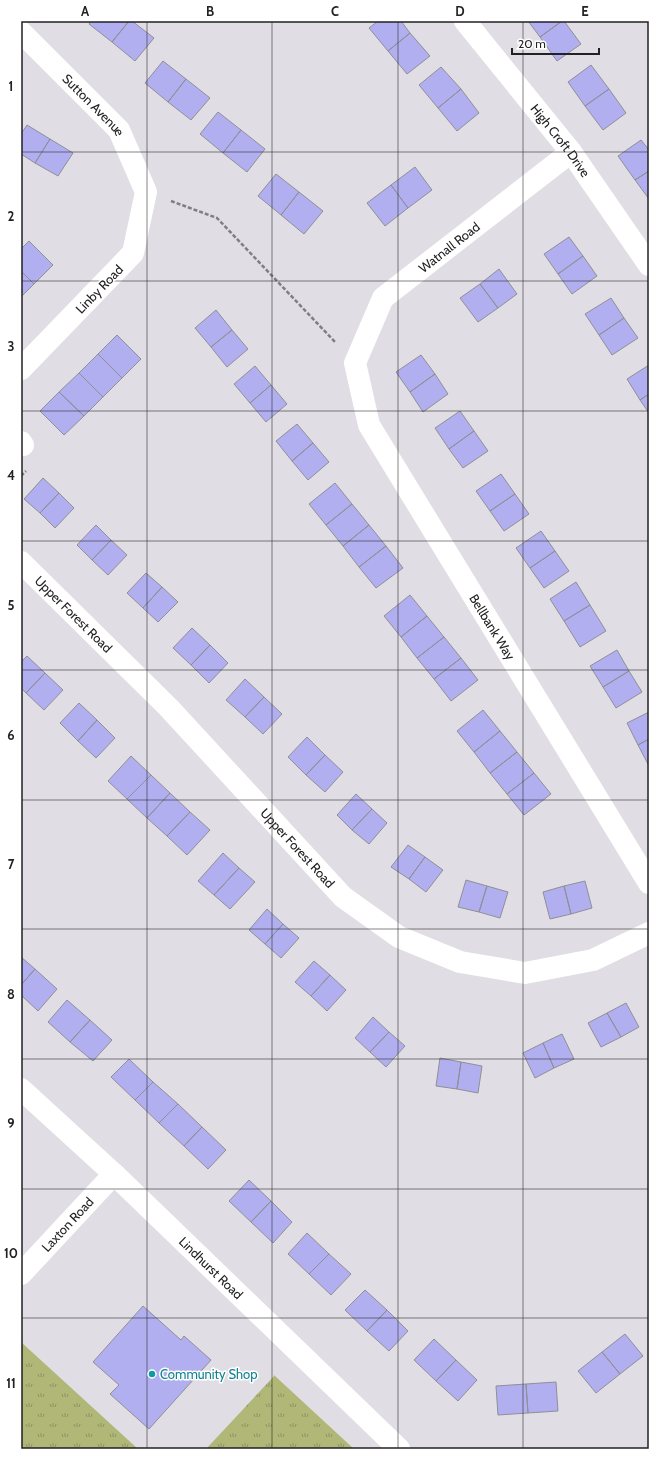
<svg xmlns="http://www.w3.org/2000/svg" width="670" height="1470" font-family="Cabin,sans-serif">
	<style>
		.grass { fill: url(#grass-tufts) }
		.building { fill: #b1aff0; stroke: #8f8f96 }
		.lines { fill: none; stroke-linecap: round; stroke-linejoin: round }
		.path { stroke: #807e82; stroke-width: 2.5; stroke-dasharray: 4 2; stroke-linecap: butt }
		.street { stroke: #fff; stroke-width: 22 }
		.grid { fill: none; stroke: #222123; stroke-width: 1; stroke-opacity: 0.55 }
		.culture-dot { fill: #0f9aa8; stroke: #fff; stroke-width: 1.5 }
		.labels { text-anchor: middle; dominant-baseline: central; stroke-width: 3; stroke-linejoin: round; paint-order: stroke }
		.street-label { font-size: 13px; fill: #222123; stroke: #fff }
		.culture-label { font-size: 13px; fill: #0d838f; stroke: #fff; text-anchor: start }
		.neatline { fill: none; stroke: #222123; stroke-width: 1.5 }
		.grid-label { font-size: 13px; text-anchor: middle; font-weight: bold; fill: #222123 }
	</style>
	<defs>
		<pattern id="grass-tufts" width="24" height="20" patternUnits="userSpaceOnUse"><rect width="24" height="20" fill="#b0b777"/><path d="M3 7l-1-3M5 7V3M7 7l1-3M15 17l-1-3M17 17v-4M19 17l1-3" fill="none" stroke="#8f9461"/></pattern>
	</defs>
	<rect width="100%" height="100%" fill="#e1dde4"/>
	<path class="grass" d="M21,1342L138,1449H21Z
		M275,1375V1376L354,1449H206Z"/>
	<path class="building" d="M91,21H129L112,42L89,24Z
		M129,21H132L154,38L135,61L112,42Z
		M378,21H401L410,33L388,51L369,28Z
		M528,21H562L540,37Z
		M562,21H564L581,44L557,61L540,37Z
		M410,33L430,56L407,74L388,51Z
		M163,61L186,79L168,102L145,83Z
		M591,65L609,89L585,106L568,82Z
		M441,67L461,89L438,108L419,85Z
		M186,79L210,98L191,120L168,102Z
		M461,89L479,113L457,131L438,108Z
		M609,89L626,113L603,130L585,106Z
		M218,112L241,130L223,153L200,134Z
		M27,125L50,139L35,163L21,154V134Z
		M241,130L265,149L247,172L223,153Z
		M50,139L73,153L58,176L35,163Z
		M641,140L649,150V171L635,180L618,156Z
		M415,167L432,190L408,208L391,185Z
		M649,171V199L635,180Z
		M276,174L299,192L281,215L258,196Z
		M391,185L408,208L385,226L367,203Z
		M299,192L323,211L304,234L281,215Z
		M569,237L583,256L558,274L544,254Z
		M29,241L53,265L34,284L21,271V249Z
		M583,256L597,276L572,294L558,274Z
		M499,269L517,294L498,308L480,284Z
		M21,271L34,284L21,297Z
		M480,284L498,308L478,322L460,298Z
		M611,298L624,318L599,335L585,314Z
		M216,310L232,330L211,347L195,328Z
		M624,318L638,338L612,355L599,335Z
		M232,330L248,349L227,367L211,347Z
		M117,335L141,359L122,378L98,354Z
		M98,354L122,378L103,397L79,373Z
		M421,355L435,374L410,392L396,372Z
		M649,365V394L640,400L627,379Z
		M255,366L271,385L250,403L234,384Z
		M79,373L103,397L84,416L59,392Z
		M435,374L448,394L423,412L410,392Z
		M271,385L287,404L266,422L250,403Z
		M59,392L84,416L64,435L40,411Z
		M649,394V413L640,400Z
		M460,411L474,431L449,449L435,428Z
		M297,424L313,443L292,461L276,441Z
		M474,431L488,451L463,468L449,449Z
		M313,443L329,462L308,480L292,461Z
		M501,474L515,494L490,511L476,491Z
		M43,478L59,493L40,513L24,499Z
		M335,483L352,504L326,525L309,504Z
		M59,493L74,508L55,528L40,513Z
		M515,494L529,514L504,531L490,511Z
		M352,504L369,525L343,546L326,525Z
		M96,525L111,540L92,560L77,545Z
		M369,525L386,546L359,567L343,546Z
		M541,531L555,551L530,568L516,548Z
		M111,540L127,555L108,575L92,560Z
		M386,546L403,568L376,588L359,567Z
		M555,551L569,571L544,588L530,568Z
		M146,573L162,587L143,608L127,593Z
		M576,582L590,605L564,621L550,599Z
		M162,587L178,602L158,622L143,608Z
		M410,595L427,616L401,637L384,616Z
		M590,605L606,631L580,647L564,621Z
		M427,616L444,637L417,658L401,637Z
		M192,628L210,645L191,665L173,648Z
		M444,637L461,658L434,679L417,658Z
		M210,645L228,663L209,683L191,665Z
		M617,650L629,671L603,687L590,666Z
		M27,656L45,673L26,693L21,688V662Z
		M461,658L478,680L451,701L434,679Z
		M629,671L642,692L616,708L603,687Z
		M45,673L63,690L44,710L26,693Z
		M245,679L264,697L245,717L226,700Z
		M264,697L282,714L263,734L245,717Z
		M79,703L97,720L78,741L60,723Z
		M483,710L500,731L474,752L457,731Z
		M649,712V739L638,745L627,723Z
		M97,720L115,738L96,758L78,741Z
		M500,731L517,752L490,773L474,752Z
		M307,737L325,755L306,775L288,757Z
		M649,739V766L638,745Z
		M517,752L534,773L507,794L490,773Z
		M325,755L343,772L325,792L306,775Z
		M131,756L151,775L127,799L108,781Z
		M534,773L551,794L524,815L507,794Z
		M151,775L170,793L147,818L127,799Z
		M170,793L190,812L167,836L147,818Z
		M356,794L372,809L352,830L337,815Z
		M372,809L387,823L369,844L352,830Z
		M190,812L210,830L187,855L167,836Z
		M408,845L425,857L409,879L391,867Z
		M223,853L239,868L214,895L198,881Z
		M425,857L443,870L426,892L409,879Z
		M239,868L255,882L230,909L214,895Z
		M466,880L487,886L479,912L458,907Z
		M585,881L592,908L571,914L564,886Z
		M487,886L508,892L500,918L479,912Z
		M564,886L571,914L550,919L543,892Z
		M267,909L283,924L265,944L249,930Z
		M283,924L299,938L281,958L265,944Z
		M21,957L35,969L21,985Z
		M314,961L330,975L311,996L295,982Z
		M35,969L57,989L38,1011L21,995V985Z
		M330,975L346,990L327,1011L311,996Z
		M67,1000L90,1020L70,1042L48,1022Z
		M626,1003L639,1027L621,1037L607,1013Z
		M607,1013L621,1037L601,1047L588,1023Z
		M373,1017L389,1032L370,1052L355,1038Z
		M90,1020L112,1040L93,1061L70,1042Z
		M389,1032L405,1046L386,1067L370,1052Z
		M562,1034L574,1059L554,1068L543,1043Z
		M543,1043L554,1068L535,1078L523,1053Z
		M440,1058L461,1062L457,1089L436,1086Z
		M129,1059L153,1082L135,1100L111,1077Z
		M461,1062L482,1066L478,1093L457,1089Z
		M153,1082L178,1104L159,1123L135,1100Z
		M178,1104L202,1127L184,1146L159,1123Z
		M202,1127L226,1150L208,1169L184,1146Z
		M249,1180L271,1201L251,1222L229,1201Z
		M271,1201L292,1222L273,1243L251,1222Z
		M307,1233L329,1254L309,1274L288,1254Z
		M329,1254L351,1274L331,1295L309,1274Z
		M365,1290L387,1310L367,1331L345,1310Z
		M143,1306L181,1340L184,1336L211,1360L149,1429L110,1394L119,1385L93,1362Z
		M387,1310L408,1331L389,1351L367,1331Z
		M625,1334L643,1356L620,1374L602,1352Z
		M434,1339L456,1360L436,1381L414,1360Z
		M602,1352L620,1374L596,1393L578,1371Z
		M456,1360L477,1380L458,1401L436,1381Z
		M556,1382L558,1411L528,1413L526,1384Z
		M526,1384L528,1413L498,1415L496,1386Z"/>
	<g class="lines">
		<path class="path" d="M171,201L217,218L336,343
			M21,476L26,471"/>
		<g class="street">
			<path id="s1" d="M465,21L571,152L649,265"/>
			<path id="s2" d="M21,32L119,130L146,192L133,253L21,369"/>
			<path id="s3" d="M571,152L383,298L355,363L369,425L649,883"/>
			<path d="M21,442L23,445"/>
			<path id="s4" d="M21,562L169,708L343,897L399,937L460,962L525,973L593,960L649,933"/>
			<path id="s5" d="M21,1089L114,1174L399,1449"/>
			<path id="s6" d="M21,1274L114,1174"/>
		</g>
	</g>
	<path class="grid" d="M147,21V1449M272,21V1449M398,21V1449M523,21V1449M21,152H649M21,281H649M21,411H649M21,541H649M21,670H649M21,800H649M21,929H649M21,1059H649M21,1189H649M21,1318H649"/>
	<circle class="culture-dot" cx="152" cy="1374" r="4"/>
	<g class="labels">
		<g class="street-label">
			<text stroke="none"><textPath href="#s2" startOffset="103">Sutton Avenue</textPath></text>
			<text stroke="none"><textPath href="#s1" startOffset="153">High Croft Drive</textPath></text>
			<text transform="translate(449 247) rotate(-38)">Watnall Road</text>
			<text transform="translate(99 289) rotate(-46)">Linby Road</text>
			<text stroke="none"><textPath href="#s4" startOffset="74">Upper Forest Road</textPath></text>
			<text stroke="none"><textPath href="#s3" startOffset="609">Bellbank Way</textPath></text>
			<text stroke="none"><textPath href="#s4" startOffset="398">Upper Forest Road</textPath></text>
			<text stroke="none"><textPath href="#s6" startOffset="68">Laxton Road</textPath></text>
			<text stroke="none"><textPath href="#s5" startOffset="261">Lindhurst Road</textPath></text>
		</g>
		<g class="culture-label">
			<text x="160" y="1374">Community Shop</text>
		</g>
	</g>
	<rect width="670" height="1470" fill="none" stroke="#ffffff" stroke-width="44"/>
	<path d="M512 48v6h87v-6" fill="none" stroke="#222123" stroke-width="2"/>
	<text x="518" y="48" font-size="12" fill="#222123" stroke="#ffffff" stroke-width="3" paint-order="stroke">20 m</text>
	<rect x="22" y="22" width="626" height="1426" class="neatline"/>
	<g class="grid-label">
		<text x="85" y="16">A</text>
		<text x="210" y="16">B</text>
		<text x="335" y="16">C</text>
		<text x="460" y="16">D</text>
		<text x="585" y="16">E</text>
		<text x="11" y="91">1</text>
		<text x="11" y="221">2</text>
		<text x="11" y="351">3</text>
		<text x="11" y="480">4</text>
		<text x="11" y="610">5</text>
		<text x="11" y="740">6</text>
		<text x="11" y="869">7</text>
		<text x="11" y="999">8</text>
		<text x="11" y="1128">9</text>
		<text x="11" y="1258">10</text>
		<text x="11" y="1388">11</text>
	</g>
</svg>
